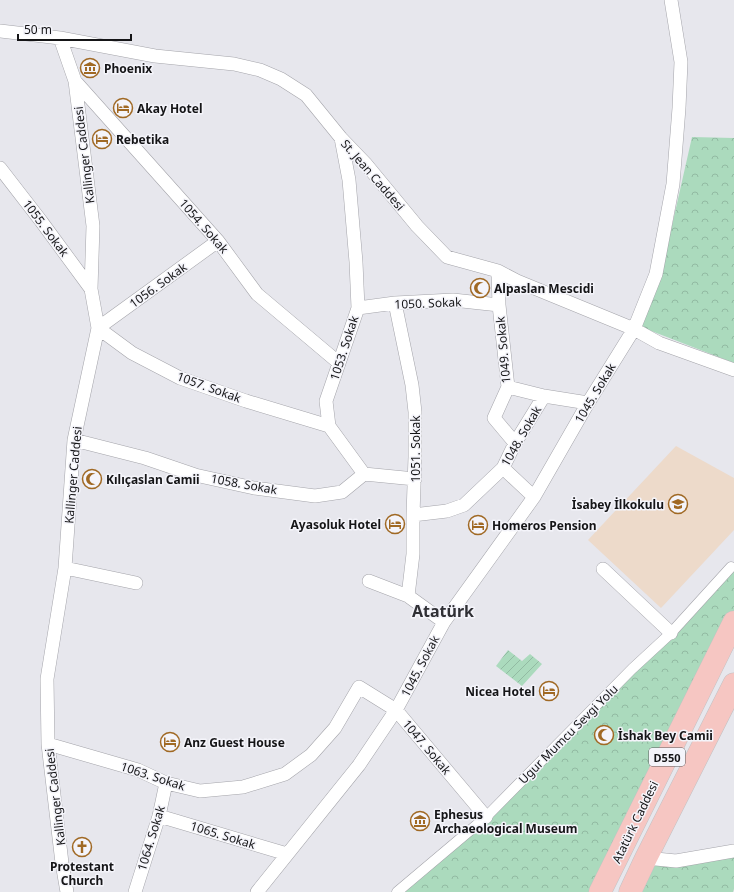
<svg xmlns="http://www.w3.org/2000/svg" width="734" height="892" font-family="'Noto Sans',sans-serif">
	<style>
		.education { fill: #eddaca }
		.park { fill: url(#park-crowns) }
		.garden { fill: url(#garden-furrows) }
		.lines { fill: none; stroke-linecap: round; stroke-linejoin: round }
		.pedestrian-casing { stroke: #a4a4aa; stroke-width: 11 }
		.minor-casing { stroke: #a4a4aa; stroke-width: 14 }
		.trunk-casing { stroke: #c2c2c3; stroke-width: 23 }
		.pedestrian { stroke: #fff; stroke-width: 10 }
		.minor { stroke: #fff; stroke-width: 13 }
		.trunk { stroke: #f6c6c2; stroke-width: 22 }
		.labels { text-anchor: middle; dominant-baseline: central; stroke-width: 3; stroke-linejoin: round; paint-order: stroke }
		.shield { fill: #f4f4fa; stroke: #58585b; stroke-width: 1 }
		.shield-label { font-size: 11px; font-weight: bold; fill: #151517 }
		.poi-label { font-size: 12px; font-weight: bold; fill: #151517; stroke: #f4f4fa; text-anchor: start }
		.street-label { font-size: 12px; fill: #151517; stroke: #f4f4fa }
		.district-label { font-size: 16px; font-weight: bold; fill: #303035; stroke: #f4f4fa }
	</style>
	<defs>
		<pattern id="park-crowns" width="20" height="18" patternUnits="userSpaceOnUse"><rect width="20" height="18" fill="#abdabd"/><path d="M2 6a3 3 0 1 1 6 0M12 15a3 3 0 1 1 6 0" fill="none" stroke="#92baa2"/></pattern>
		<pattern id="garden-furrows" width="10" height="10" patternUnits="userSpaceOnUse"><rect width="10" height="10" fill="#abdabd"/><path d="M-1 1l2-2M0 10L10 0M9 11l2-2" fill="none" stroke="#92baa2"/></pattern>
	</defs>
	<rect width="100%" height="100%" fill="#e7e7ed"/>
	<path class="education" d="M676,446L734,478V530L661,608L588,540Z"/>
	<path class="park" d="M692,137L734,138V363L641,327L659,283Z
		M734,567V622L600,892H397L486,817Z
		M734,851V889L733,892H630L646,858Z"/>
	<path class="garden" d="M508,650L522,661L530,654L542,664L522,686L496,666Z"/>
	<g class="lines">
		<defs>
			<path id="pedestrian" d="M397,892L486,817L632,669L671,633L731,567"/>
			<path id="minor" d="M0,31L60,38L155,56L234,64L260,70L281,79L306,95L341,138L365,163L417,226L447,257L498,271L517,281L634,329L659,343L734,370
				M60,38L75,81L93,226L91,289L98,328L74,440L65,568L47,679L48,744L62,863L67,892
				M75,81L218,241L257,294L339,363
				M341,138L349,180L356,262L358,308L326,401L329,426L364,474
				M0,168L41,221L91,289
				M218,241L98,328L132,353L180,378L246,401L329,426
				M498,271L499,305L508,387L494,418L515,443
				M395,303L412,385L415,412V457L413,515V554L408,596
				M358,308L395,303L453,300L499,305
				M508,387L544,396L588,403
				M74,440L145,458L195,475L254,488L315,496L342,492L364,474
				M503,468L534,497
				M364,474L415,479
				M413,515L447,511L464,505L503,468L515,443L544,396
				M65,568L136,583
				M603,569L671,633
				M369,581L408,596L444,622
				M48,744L138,770L166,783L200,791L243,787L285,774L311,755L335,728L359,687L396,710L486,817
				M159,816L287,854
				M646,858L676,861L734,851
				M135,892L159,816L166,783
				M257,892L359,765L396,710L444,622L534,497L588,403L634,329L656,274L673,184L679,108L681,62L671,0"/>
			<path id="trunk" d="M600,892L734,622
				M630,892L646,858L734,684"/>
		</defs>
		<use href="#pedestrian" class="pedestrian-casing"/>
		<use href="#minor" class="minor-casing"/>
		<use href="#trunk" class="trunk-casing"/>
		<use href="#pedestrian" class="pedestrian"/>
		<use href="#minor" class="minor"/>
		<use href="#trunk" class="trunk"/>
	</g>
	<defs>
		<symbol id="museum-ring" viewBox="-11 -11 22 22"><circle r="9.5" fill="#f4f4fa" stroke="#a06924" stroke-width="1.5"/><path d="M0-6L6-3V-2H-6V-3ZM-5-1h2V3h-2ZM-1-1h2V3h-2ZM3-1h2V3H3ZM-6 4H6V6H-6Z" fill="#a06924"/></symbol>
		<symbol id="hotel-ring" viewBox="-11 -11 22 22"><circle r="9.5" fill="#f4f4fa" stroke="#a06924" stroke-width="1.5"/><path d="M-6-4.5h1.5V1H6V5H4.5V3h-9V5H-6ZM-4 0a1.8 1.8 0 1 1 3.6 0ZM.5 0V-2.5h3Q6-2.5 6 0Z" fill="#a06924"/></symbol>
		<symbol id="mosque-ring" viewBox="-11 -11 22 22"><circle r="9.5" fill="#f4f4fa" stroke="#a06924" stroke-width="1.5"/><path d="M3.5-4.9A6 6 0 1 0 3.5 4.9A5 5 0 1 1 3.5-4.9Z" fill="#a06924"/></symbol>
		<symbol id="school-ring" viewBox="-11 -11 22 22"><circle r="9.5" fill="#f4f4fa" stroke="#a06924" stroke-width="1.5"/><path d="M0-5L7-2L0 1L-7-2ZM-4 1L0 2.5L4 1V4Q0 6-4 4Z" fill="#a06924"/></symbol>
		<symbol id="church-ring" viewBox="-11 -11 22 22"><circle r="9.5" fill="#f4f4fa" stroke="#a06924" stroke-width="1.5"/><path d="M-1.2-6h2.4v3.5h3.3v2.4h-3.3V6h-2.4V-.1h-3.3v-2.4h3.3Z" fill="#a06924"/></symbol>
	</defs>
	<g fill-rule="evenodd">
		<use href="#museum-ring" x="79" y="57" width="22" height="22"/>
		<use href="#hotel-ring" x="112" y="97" width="22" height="22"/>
		<use href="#hotel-ring" x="91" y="128" width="22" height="22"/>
		<use href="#mosque-ring" x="469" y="277" width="22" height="22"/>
		<use href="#mosque-ring" x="81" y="468" width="22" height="22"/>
		<use href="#school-ring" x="667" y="493" width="22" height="22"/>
		<use href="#hotel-ring" x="384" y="513" width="22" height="22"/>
		<use href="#hotel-ring" x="467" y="514" width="22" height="22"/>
		<use href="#hotel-ring" x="538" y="680" width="22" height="22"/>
		<use href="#mosque-ring" x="593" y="724" width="22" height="22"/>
		<use href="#hotel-ring" x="159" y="731" width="22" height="22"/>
		<use href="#museum-ring" x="409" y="810" width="22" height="22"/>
		<use href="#church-ring" x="71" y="836" width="22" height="22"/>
	</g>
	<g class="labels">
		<rect class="shield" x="649" y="748" width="36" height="18" rx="3"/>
		<g class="shield-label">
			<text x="667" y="757">D550</text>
		</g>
		<g class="poi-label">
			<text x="104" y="68">Phoenix</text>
			<text x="137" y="108">Akay Hotel</text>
			<text x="116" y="139">Rebetika</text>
			<text x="494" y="288">Alpaslan Mescidi</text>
			<text x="106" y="479">Kılıçaslan Camii</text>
			<text x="664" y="504" text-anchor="end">İsabey İlkokulu</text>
			<text x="381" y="524" text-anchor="end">Ayasoluk Hotel</text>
			<text x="492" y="525">Homeros Pension</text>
			<text x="535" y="691" text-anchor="end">Nicea Hotel</text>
			<text x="618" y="735">İshak Bey Camii</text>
			<text x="184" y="742">Anz Guest House</text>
			<text x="434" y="814">Ephesus<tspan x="434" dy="14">Archaeological Museum</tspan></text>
			<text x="82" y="866" text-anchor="middle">Protestant<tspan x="82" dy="14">Church</tspan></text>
		</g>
		<g class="street-label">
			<text transform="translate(84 155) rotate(-97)">Kallinger Caddesi</text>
			<text transform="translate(373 175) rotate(49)">St. Jean Caddesi</text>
			<text transform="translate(204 226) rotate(49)">1054. Sokak</text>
			<text transform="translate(46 228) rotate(53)">1055. Sokak</text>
			<text transform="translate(158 285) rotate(-36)">1056. Sokak</text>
			<text transform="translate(428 303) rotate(-2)">1050. Sokak</text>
			<text transform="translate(344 348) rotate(-72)">1053. Sokak</text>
			<text transform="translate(503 350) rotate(-95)">1049. Sokak</text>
			<text transform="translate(209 387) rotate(20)">1057. Sokak</text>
			<text transform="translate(595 393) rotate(-59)">1045. Sokak</text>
			<text transform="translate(521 436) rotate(-60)">1048. Sokak</text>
			<text transform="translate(415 449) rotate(-90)">1051. Sokak</text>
			<text transform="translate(73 475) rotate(-85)">Kallinger Caddesi</text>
			<text transform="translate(244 484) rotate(10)">1058. Sokak</text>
			<text transform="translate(420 666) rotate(-62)">1045. Sokak</text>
			<text transform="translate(568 734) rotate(-45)">Ugur Mumcu Sevgi Yolu</text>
			<text transform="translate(427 747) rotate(50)">1047. Sokak</text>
			<text transform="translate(153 776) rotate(18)">1063. Sokak</text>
			<text transform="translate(55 797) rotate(-97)">Kallinger Caddesi</text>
			<text transform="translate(635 822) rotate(-64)">Atatürk Caddesi</text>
			<text transform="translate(223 835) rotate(17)">1065. Sokak</text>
			<text transform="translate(151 838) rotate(-73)">1064. Sokak</text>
		</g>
		<g class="district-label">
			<text x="443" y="611">Atatürk</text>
		</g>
	</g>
	<path d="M18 34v6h113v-6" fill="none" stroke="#151517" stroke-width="2"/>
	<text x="24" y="34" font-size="12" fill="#151517" stroke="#f4f4fa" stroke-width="3" paint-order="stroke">50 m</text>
</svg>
